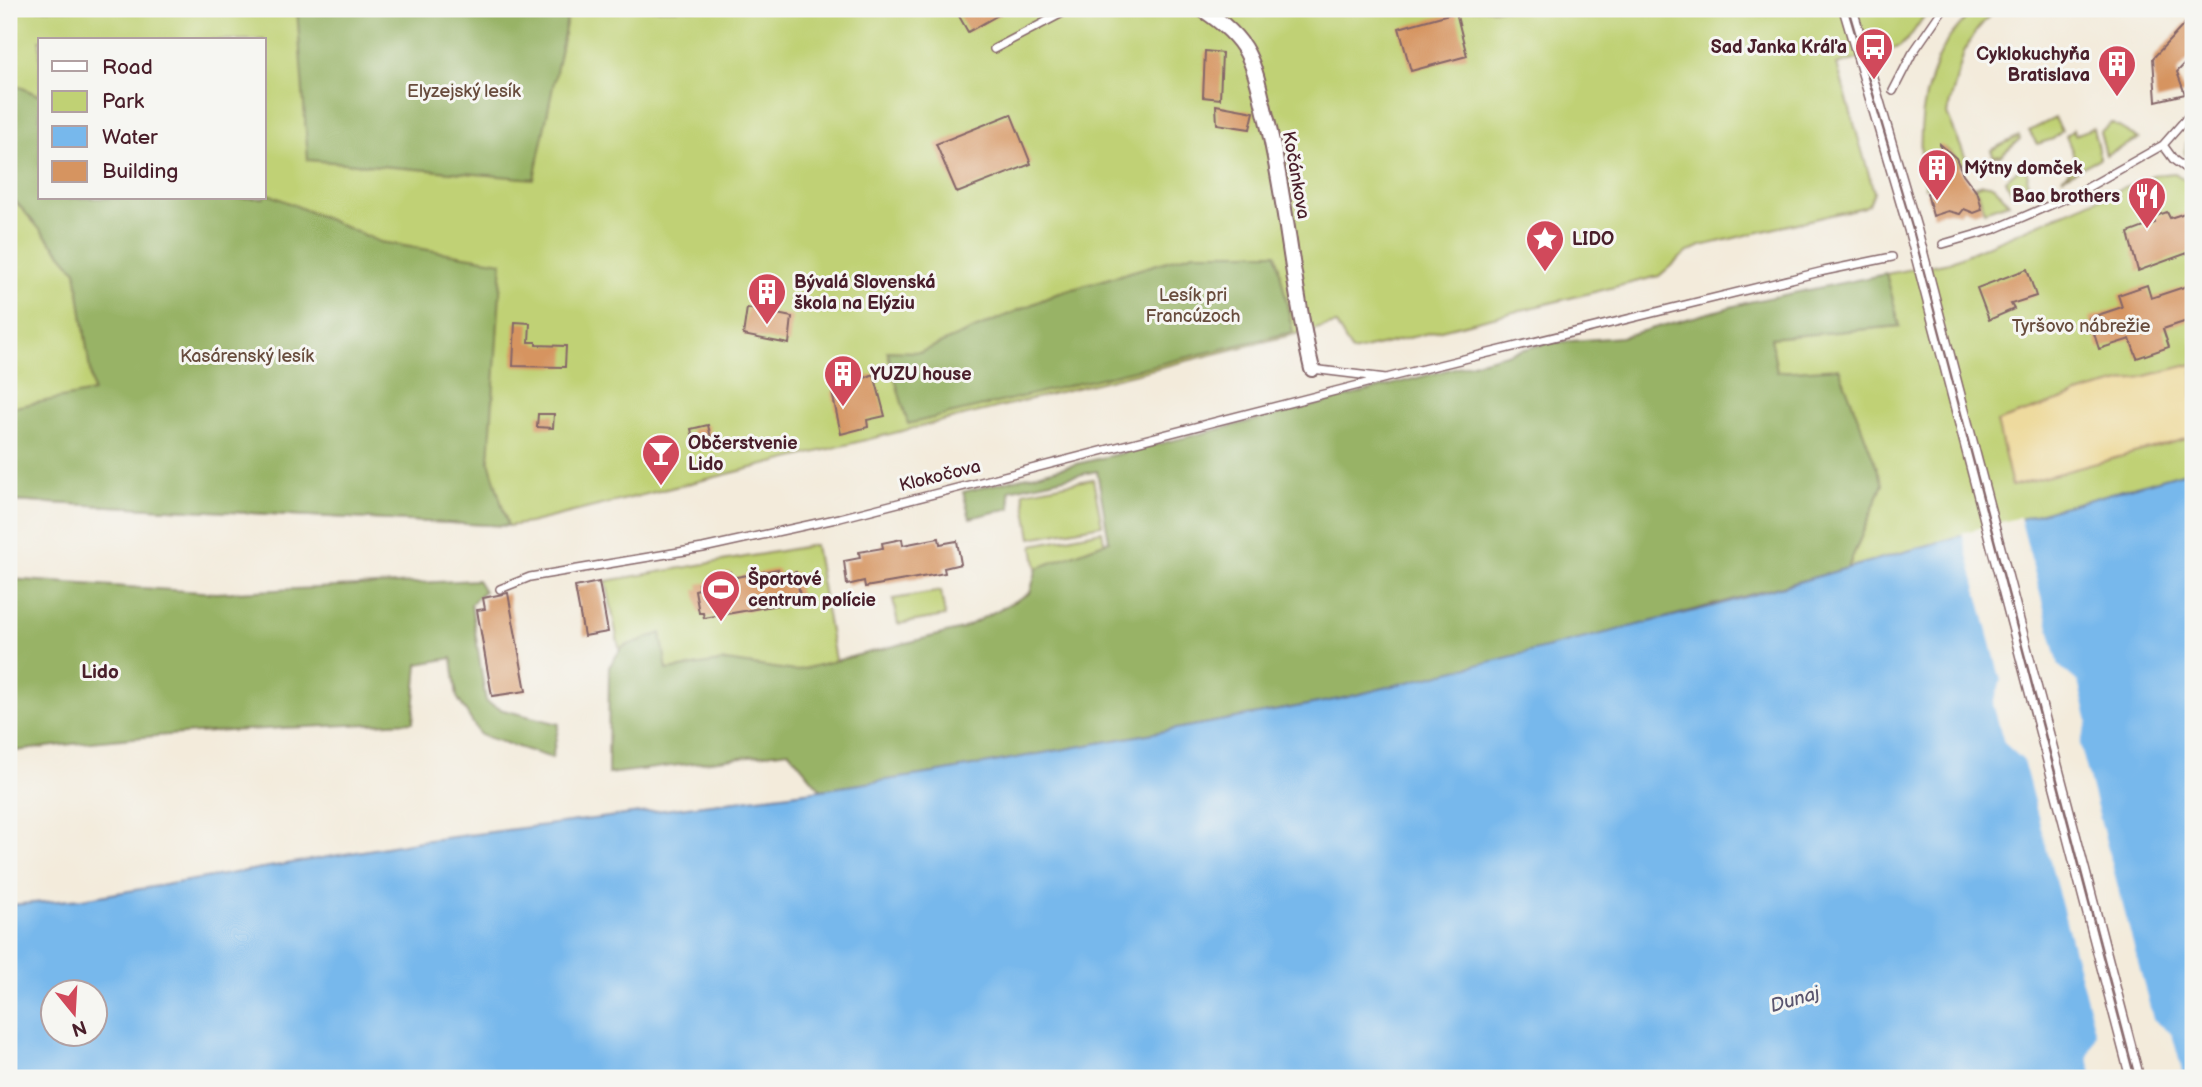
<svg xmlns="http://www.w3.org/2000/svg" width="2202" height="1087" font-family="'Balsamiq Sans',sans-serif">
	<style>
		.green { fill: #c0d174; stroke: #857850; stroke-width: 2; fill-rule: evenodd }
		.forest { fill: #98b366; stroke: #716948; stroke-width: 2 }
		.sand { fill: #eeda9e; stroke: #9c7c64; stroke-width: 2 }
		.water { fill: #77b8ec; stroke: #606c8c; stroke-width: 2; fill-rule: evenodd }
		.pier { fill: #f3ebdb }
		.building { fill: #d69460 }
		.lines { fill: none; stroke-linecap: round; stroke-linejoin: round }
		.lane-casing { stroke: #856669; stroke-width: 10 }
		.street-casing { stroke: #856669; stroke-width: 18 }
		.lane { stroke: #fff; stroke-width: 7 }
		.street { stroke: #fff; stroke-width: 14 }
		.lane-bridge-casing { stroke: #856669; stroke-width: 10; stroke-linecap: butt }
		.lane-bridge { stroke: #fff; stroke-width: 7 }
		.labels { text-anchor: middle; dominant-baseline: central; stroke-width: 6; stroke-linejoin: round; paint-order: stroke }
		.poi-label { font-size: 18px; font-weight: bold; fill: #4a1f2b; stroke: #f6f6f2; text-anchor: start }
		.park-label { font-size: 18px; fill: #684c3d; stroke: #f6f6f2 }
		.street-label { font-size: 18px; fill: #4a1f2b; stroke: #f6f6f2 }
		.neighbourhood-label { font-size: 19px; font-weight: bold; fill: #4a1f2b; stroke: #f6f6f2 }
		.water-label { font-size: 19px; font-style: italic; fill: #5a556f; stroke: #f6f6f2 }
	</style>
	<rect width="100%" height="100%" fill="#f6f6f2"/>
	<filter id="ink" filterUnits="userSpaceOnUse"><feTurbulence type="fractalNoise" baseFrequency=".0143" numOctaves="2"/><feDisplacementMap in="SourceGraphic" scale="14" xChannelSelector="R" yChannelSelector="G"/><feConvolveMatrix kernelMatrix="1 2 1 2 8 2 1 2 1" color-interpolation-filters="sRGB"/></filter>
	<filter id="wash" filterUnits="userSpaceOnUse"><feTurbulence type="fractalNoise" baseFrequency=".00686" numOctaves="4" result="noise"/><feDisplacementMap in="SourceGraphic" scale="28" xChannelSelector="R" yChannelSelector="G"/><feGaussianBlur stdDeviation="1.57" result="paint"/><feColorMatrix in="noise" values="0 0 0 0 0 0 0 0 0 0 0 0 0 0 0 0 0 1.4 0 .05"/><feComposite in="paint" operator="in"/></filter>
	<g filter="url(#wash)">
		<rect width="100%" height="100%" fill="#f3ebdb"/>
		<path class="green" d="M9,9H1929L1909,38L1899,47L1837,65L1874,192L1869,204L1864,207L1701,246L1686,253L1659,276L1352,352L1336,324L529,523L508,526L9,501ZM40,40H264V198H40Z
			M1974,9H1995L1976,31L1964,52L1947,114L1967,161L1959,166L1956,158L1945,148L1940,150L1941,174L1934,176L1936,185L1925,187C1915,139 1922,86 1946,43C1953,31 1965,20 1974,9Z
			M2055,118L2062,131L2053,139L2037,144L2029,131Z
			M2112,123L2139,139L2106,155L2100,132Z
			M2093,128L2100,158L2062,178L2077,163L2066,136L2073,130L2075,135Z
			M2193,130V160L2185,154L2187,139Z
			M2019,136L2020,139L1999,157L1997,155L1994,157L1991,150Z
			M2028,161L2027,190L2013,196L2006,180Z
			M2175,173L2193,186V470L1848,568L1883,484L1839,369L1777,372L1771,337L1900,326L1886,274L1949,262L2153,175Z
			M1983,184L1994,186L2009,203L1984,211L1979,194L1974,187Z
			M1093,479L1102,525L1031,538L1023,492Z
			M1102,531L1111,578L1040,591L1033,545Z
			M815,545L836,666L630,703L606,581Z
			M941,591L945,616L898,624L893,599Z"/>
		<path class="forest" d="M297,9H569L534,179L308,160Z
			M9,82L40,96V198H264V192L380,242L502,262L489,461L508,526L9,501V408L93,392L76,271L9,194Z
			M1194,253H1276L1293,332L908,424L887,351L921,352L1056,294Z
			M1886,274L1900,326L1771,338L1777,372L1839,368L1883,484L1848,568L1595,637L1340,699L940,772L821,790L789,751L608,774L609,667L622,647L661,633L667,670L726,661L795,671L962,629L1030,593L1037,568L1109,541L1097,471L1009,490L1011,508L970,518L963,492L1309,407L1547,343L1621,337L1749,302Z
			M9,579L216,593L477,580L484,591L471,604L486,702L503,710L559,724L552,758L480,735L457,697L452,658L418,664L413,722C278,728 143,733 9,752Z"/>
		<path class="sand" d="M2193,364V437L2012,486L1997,422L2090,390Z"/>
		<path class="water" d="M2193,470V1078H9V905L82,899L421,841L821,790L940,772L1340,699L1710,607ZM52,992H94V1034H52Z"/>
		<path class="pier" d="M2020,517L2059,666L2078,682L2088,721L2080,744L2153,1019L2172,1034L2183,1074L2181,1078H2093L2088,1057L2096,1034L2023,760L2004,743L1993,704L2001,681L1962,533Z"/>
		<g id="blocks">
			<path class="building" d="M955,9H1009L968,32Z
				M1456,12L1467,56L1411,71L1399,28Z
				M2193,15V55L2177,72L2185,94L2156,101L2153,58Z
				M1205,51L1222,53L1220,99L1203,97Z
				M1216,105L1254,112L1250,129L1217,124Z
				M1011,114L1031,164L957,193L936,144Z
				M1940,144L1956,158L1963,174L1978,194L1982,210L1974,213L1964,209L1960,214L1948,211L1933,216L1927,193L1937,191L1934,176L1941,174Z
				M2167,212L2170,218L2188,212L2193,227V251L2138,271L2128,233L2155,223L2153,217Z
				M2027,269L2036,296L2011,304L2014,309L1989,320L1977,288Z
				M2147,285L2151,298L2190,285L2193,293V319L2163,329L2169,347L2137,358L2130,339L2099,349L2089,318L2122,307L2118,295Z
				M747,308L792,317L789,344L743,335Z
				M515,322L530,323L529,342H536V345L566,346L565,367L513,366Z
				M874,374L885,416L867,420L868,427L841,434L832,392Z
				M538,414H554L553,428L537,427Z
				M708,425L712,442L695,446L691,429Z
				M939,538L940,544L957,541L961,564L944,568L945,573L865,587L864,581L847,585L844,561L860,558L859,552L883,548L882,543L902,539L903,545Z
				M778,569L779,575L796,572L800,596L784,599V604L704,618L703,613H699L695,590L699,589L698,584L711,582L710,576L730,572L731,578Z
				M599,582L608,632L584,636L575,587Z
				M508,593L526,691L492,696L477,610L485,609L483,598Z"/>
		</g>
	</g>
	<g filter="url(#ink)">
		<use href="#blocks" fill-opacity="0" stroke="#856669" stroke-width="2"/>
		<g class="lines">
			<defs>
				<path id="lane" d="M1843,9L1909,233
					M1853,9L1918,231
					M994,49L1070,9
					M1893,91L1912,54L1943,9
					M2163,145L2174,160L2193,174
					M1943,244L1995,229L2076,194L2163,145L2193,111
					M1312,369L1386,378L1824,271L1892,257
					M500,589L530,577L703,548L840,518L1386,378
					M2088,918L2130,1078"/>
				<path id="street" d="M1202,9C1219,20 1238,35 1247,53C1258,74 1261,98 1267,120C1287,202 1292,287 1312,369"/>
			</defs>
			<use href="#lane" class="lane-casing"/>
			<use href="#street" class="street-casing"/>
			<use href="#lane" class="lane"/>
			<use href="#street" class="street"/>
			<defs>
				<path id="lane-bridge" d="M1918,231L2140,1078
					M1909,233L2088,918"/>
			</defs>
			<use href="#lane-bridge" class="lane-bridge-casing"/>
			<use href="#lane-bridge" class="lane-bridge"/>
		</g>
	</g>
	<defs>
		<symbol id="bus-pin" viewBox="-11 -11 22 30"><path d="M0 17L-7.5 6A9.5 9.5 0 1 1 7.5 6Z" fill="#d1495b" stroke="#f6f6f2"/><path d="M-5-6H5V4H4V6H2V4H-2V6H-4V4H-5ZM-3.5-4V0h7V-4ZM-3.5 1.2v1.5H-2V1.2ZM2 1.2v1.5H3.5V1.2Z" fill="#fff"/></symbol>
		<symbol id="building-pin" viewBox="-11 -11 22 30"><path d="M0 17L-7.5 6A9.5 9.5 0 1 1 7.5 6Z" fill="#d1495b" stroke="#f6f6f2"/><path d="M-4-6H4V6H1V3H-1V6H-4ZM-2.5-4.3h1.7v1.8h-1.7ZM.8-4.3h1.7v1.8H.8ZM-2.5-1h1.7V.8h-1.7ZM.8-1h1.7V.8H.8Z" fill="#fff"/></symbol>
		<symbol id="restaurant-pin" viewBox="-11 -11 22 30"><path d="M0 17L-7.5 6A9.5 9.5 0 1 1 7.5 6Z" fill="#d1495b" stroke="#f6f6f2"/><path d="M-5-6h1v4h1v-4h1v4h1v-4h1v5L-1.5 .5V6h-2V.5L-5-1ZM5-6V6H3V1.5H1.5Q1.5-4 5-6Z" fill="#fff"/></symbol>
		<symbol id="sight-pin" viewBox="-11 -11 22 30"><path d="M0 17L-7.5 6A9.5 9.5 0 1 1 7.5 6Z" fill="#d1495b" stroke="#f6f6f2"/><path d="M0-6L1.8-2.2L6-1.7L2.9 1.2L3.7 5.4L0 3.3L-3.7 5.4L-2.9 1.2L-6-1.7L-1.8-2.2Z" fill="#fff"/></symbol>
		<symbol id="bar-pin" viewBox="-11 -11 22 30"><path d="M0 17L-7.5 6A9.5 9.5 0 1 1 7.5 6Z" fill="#d1495b" stroke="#f6f6f2"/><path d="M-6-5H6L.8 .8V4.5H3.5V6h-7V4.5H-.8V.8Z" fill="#fff"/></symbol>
		<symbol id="stadium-pin" viewBox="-11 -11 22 30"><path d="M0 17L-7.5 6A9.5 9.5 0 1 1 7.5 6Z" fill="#d1495b" stroke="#f6f6f2"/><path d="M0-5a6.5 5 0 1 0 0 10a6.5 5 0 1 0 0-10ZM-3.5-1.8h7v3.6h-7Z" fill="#fff"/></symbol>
	</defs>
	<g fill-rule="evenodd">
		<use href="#bus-pin" x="1852" y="25" width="44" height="60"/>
		<use href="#building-pin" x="2095" y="42" width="44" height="60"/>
		<use href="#building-pin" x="1915" y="146" width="44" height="60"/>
		<use href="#restaurant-pin" x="2125" y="174" width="44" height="60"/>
		<use href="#sight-pin" x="1523" y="217" width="44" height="60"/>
		<use href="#building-pin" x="745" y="270" width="44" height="60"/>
		<use href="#building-pin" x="821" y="352" width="44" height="60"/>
		<use href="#bar-pin" x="639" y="431" width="44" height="60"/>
		<use href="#stadium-pin" x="699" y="567" width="44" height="60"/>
	</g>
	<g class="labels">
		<g class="poi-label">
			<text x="1847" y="47" text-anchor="end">Sad Janka Kráľa</text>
			<text x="2090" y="54" text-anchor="end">Cyklokuchyňa<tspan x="2090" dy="21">Bratislava</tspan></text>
			<text x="1964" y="168">Mýtny domček</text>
			<text x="2120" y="196" text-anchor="end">Bao brothers</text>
			<text x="1572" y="239">LIDO</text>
			<text x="794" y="282">Bývalá Slovenská<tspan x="794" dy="21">škola na Elýziu</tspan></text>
			<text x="870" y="374">YUZU house</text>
			<text x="688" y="443">Občerstvenie<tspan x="688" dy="21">Lido</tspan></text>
			<text x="748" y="579">Športové<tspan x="748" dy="21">centrum polície</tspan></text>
		</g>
		<g class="park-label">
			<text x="464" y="91">Elyzejský lesík</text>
			<text x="1193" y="295">Lesík pri<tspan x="1193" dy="21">Francúzoch</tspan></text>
			<text x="2081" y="326">Tyršovo nábrežie</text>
			<text x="247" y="356">Kasárenský lesík</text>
		</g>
		<g class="street-label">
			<text transform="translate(1296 175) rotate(80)">Kočánkova</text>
			<text transform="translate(940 476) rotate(-14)">Klokočova</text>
		</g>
		<g class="neighbourhood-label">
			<text x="100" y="672">Lido</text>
		</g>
		<g class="water-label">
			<text transform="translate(1795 1000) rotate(-16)">Dunaj</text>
		</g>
	</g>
	<rect width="2202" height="1087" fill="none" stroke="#f6f6f2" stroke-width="35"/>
	<rect x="38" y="38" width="228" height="161" fill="#f6f6f2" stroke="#b1a0a2" stroke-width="2"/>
	<rect x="52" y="61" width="35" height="10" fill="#ffffff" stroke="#b1a0a2" stroke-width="2"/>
	<text x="102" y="74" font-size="21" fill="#4a1f2b">Road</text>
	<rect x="52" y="91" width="35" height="21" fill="#c0d174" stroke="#b1a0a2" stroke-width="2"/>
	<text x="102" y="108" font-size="21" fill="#4a1f2b">Park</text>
	<rect x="52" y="126" width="35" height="21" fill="#77b8ec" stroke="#b1a0a2" stroke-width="2"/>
	<text x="102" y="144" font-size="21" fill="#4a1f2b">Water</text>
	<rect x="52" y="161" width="35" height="21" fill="#d69460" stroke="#b1a0a2" stroke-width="2"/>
	<text x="102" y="178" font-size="21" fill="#4a1f2b">Building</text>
	<g transform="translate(74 1013) rotate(162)"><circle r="33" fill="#f6f6f2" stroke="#b1a0a2" stroke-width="2"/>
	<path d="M0-5L12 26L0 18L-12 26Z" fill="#d1495b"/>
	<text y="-10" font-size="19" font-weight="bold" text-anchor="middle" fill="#4a1f2b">N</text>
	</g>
</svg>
